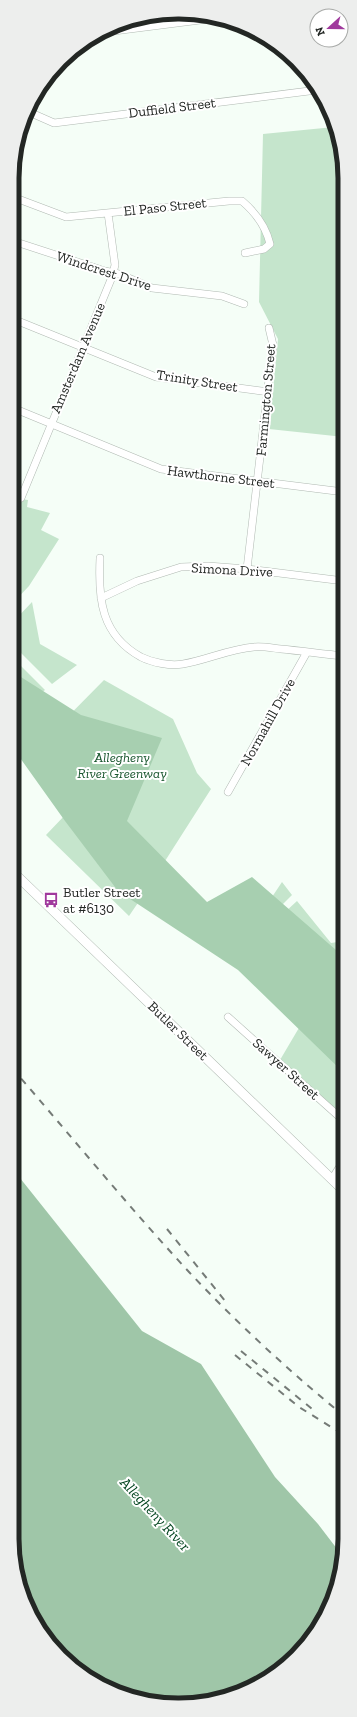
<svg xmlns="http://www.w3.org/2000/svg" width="357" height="1717" font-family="'Zilla Slab',serif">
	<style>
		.green { fill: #c5e5cc }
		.forest { fill: #a7cfb0 }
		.water { fill: #9fc6a8 }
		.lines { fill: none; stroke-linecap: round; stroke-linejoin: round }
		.minor-casing { stroke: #b0b9b2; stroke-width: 8 }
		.secondary-casing { stroke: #b0b9b2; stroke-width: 10 }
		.minor { stroke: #fff; stroke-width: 7 }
		.secondary { stroke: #fff; stroke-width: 9 }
		.rail { stroke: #757b77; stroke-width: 2; stroke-dasharray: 7 7; stroke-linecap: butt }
		.labels { text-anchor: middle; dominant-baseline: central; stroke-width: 4; stroke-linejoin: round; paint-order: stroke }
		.street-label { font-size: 14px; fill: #232724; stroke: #fff }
		.park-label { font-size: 14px; font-style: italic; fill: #1a572f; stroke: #fff }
		.poi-label { font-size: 14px; fill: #232724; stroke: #fff; text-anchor: start }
		.water-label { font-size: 15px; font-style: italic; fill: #00441e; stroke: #fff }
		.rim { fill: none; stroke: #232724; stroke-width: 5 }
	</style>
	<rect width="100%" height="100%" fill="#f5fef7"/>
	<path class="green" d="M334,127L345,167L344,437L269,429L278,339L259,302L263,134Z
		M13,498L28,500L27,507L50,513L41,530L59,539L29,586L13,603Z
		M32,602L40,644L77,665L52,684L13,645V622Z
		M13,658L45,690L21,708L13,700Z
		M104,680L173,719L197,773L211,789L151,883L25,760Z
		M66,814L146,891L129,916L46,835Z
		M282,882L292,895L266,921L260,915Z
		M297,901L331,943L344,941V1118L280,1060L303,1021L271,925Z"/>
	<path class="forest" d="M13,672L81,715L162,738L127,821L207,902L252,877L336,950L344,954V1073L238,970L118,891L65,821L13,748Z"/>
	<path class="water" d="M12,1168L142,1331L201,1364L275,1477L318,1524L344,1558L328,1612L288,1664L232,1696L168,1705L115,1692L61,1656L25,1602L12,1538Z"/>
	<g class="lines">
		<defs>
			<path id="minor" d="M106,32L216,18
				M29,112L54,123L317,90
				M13,197L66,217L229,201H242C255,212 266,227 270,244L264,249L245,253
				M13,241L105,271L119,274L152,288L222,296L244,304
				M13,319L156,377L269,392
				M13,408L161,469L344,492
				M21,498L112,277L115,265L108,213
				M100,558C98,599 101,635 141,657C153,663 170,666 183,664C207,660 229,649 254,647C262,646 272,648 281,649C302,651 323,654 344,656
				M247,569L273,345L269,328
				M101,598L137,581L181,567L208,566L247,569L344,581
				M228,792L307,652
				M342,930L344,915
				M228,1017L344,1121
				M332,1179L344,1160"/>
			<path id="secondary" d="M13,872L344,1191"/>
		</defs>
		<use href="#minor" class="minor-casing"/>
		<use href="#secondary" class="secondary-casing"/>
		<use href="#minor" class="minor"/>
		<use href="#secondary" class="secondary"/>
		<path class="rail" d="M12,1068C71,1136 128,1206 189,1272C237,1323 289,1371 344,1416
			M167,1229L226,1302
			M241,1351L317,1413
			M235,1355L299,1407L344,1435"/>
	</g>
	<defs>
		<symbol id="bus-bare" viewBox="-9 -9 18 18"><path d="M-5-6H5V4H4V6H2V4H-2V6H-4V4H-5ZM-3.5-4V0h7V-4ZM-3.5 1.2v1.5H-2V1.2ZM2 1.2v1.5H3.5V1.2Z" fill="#a0399d" stroke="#fff" stroke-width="2.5" paint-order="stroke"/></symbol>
	</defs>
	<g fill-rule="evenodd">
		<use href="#bus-bare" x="40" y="889" width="22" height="22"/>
	</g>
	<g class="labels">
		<g class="street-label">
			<text transform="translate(172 108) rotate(-7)">Duffield Street</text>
			<text transform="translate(165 207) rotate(-6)">El Paso Street</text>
			<text transform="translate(104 271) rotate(18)">Windcrest Drive</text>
			<text transform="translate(78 358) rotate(-67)">Amsterdam Avenue</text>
			<text transform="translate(197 381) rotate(9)">Trinity Street</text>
			<text transform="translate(266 400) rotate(-85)">Farmington Street</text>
			<text transform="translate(221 477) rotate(7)">Hawthorne Street</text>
			<text transform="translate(232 570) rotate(3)">Simona Drive</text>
			<text transform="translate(268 722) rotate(-61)">Normahill Drive</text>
			<text transform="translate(178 1031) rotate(44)">Butler Street</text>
			<text transform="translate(286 1069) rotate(42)">Sawyer Street</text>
		</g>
		<g class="park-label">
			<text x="122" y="757">Allegheny<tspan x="122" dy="16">River Greenway</tspan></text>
		</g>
		<g class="poi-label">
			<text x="63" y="892">Butler Street<tspan x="63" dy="16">at #6130</tspan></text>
		</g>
		<g class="water-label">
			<text transform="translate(155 1514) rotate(47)">Allegheny River</text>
		</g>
	</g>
	<path d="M0 0H357V1717H0ZM178 19H179A159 159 0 0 1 338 178V1539A159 159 0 0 1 179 1698H178A159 159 0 0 1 19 1539V178A159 159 0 0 1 178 19Z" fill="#edeeed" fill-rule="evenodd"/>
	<path class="rim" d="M178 19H179A159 159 0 0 1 338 178V1539A159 159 0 0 1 179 1698H178A159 159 0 0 1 19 1539V178A159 159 0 0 1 178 19Z"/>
	<g transform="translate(329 28) rotate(249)"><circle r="19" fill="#ffffff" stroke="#a7a9a7"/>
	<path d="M0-3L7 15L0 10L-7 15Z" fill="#a0399d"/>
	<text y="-6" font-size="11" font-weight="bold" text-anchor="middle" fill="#232724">N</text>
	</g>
</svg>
